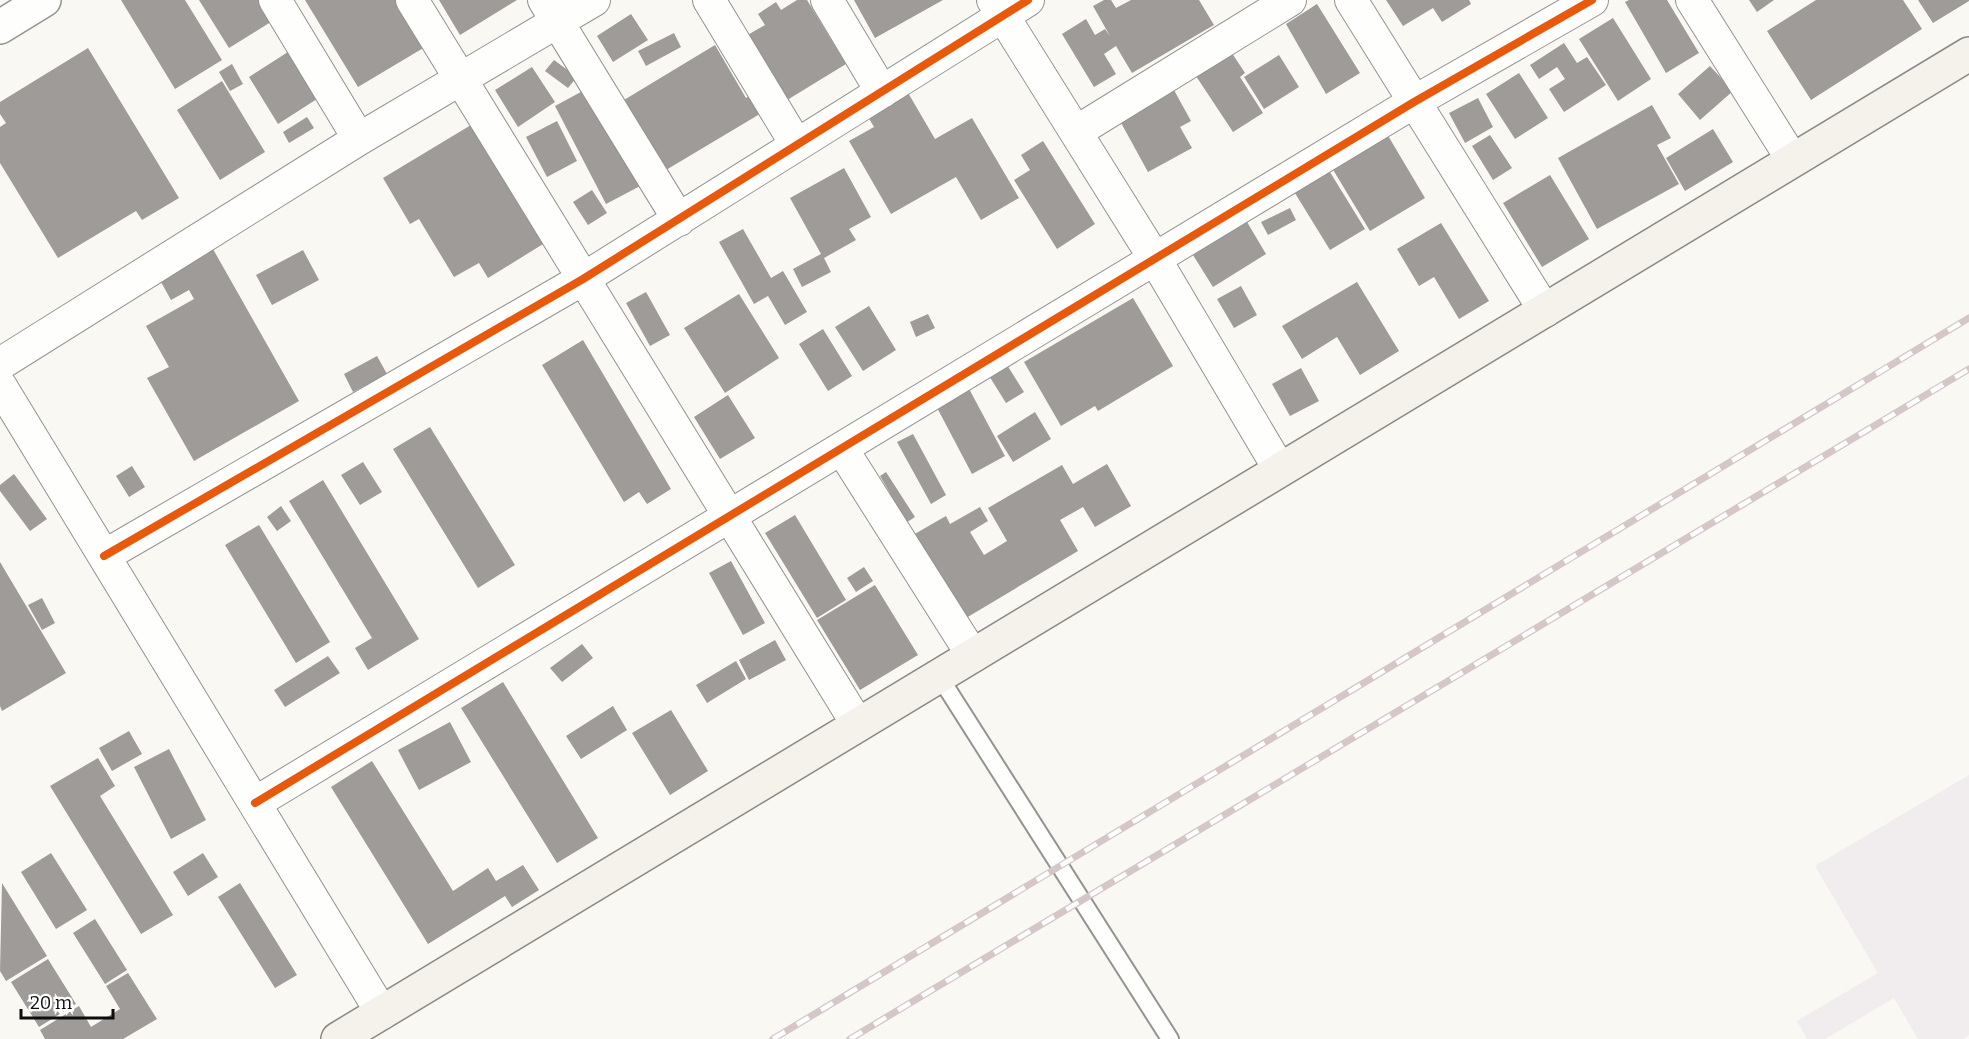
<svg xmlns="http://www.w3.org/2000/svg" width="1969" height="1039" font-family="Bitter,serif">
	<style>
		.industrial { fill: #f1ecee }
		.building { fill: #9e9b98 }
		.lines { fill: none; stroke-linecap: round; stroke-linejoin: round }
		.service-casing { stroke: #949390; stroke-width: 20 }
		.minor-casing { stroke: #949390; stroke-width: 34 }
		.tertiary-casing { stroke: #949390; stroke-width: 36 }
		.secondary-casing { stroke: #8a8987; stroke-width: 36 }
		.service { stroke: #fefefd; stroke-width: 16 }
		.minor { stroke: #fefefd; stroke-width: 32 }
		.tertiary { stroke: #fefefd; stroke-width: 33 }
		.secondary { stroke: #f4f2ea; stroke-width: 33 }
		.rail-casing { stroke: #d5c6c7; stroke-width: 7 }
		.rail { stroke: #fff; stroke-width: 4.5; stroke-dasharray: 14; stroke-linecap: butt }
		.cycleway-casing { stroke: #fff; stroke-width: 11 }
		.cycleway { stroke: #e8590c; stroke-width: 8 }
	</style>
	<rect width="100%" height="100%" fill="#faf8f2"/>
	<path class="industrial" d="M1969,775V1035L1963,1039H1918L1894,998L1825,1039H1807L1797,1021L1878,973L1815,866Z"/>
	<path class="building" d="M121,0H185L222,60L175,89Z
		M199,0H261L274,20L229,48Z
		M305,0H396L425,47L358,87Z
		M439,0H517L460,35Z
		M797,0H807L846,64L779,105L739,40L765,25L758,14L776,2L781,10Z
		M854,0H943L875,38Z
		M1104,0H1111L1116,8L1131,0H1199L1214,25L1132,73L1116,46L1104,54L1116,74L1094,87L1062,34L1086,19L1095,35L1105,29L1110,36L1093,6Z
		M1386,0H1469L1471,4L1442,22L1433,8L1403,26Z
		M1629,0H1667L1699,53L1666,73L1625,2Z
		M1749,0H1774L1757,12Z
		M1816,0H1903L1922,29L1811,100L1767,31Z
		M1918,0H1969V1L1933,23Z
		M1317,4L1360,73L1326,94L1286,24Z
		M631,14L648,40L613,62L597,36Z
		M1613,18L1651,79L1618,101L1579,39Z
		M674,33L681,47L646,66L638,51Z
		M302,43L331,90L278,124L249,77Z
		M1564,43L1577,63L1587,57L1606,85L1564,112L1549,89L1565,79L1557,67L1539,79L1530,65Z
		M1226,44L1245,73L1240,77L1263,113L1233,132L1190,67Z
		M715,45L746,98L757,91L768,109L666,170L624,100Z
		M88,48L179,198L142,220L136,211L58,258L0,163V127L6,123L0,114V102Z
		M1279,55L1299,87L1264,109L1244,77Z
		M554,60L577,77L568,88L545,71Z
		M232,64L243,84L230,91L219,72Z
		M1710,66L1733,91L1700,120L1678,94Z
		M532,67L555,102L518,127L495,90Z
		M1519,73L1548,118L1515,139L1486,94Z
		M222,81L265,152L220,180L177,110Z
		M1169,81L1191,121L1180,127L1192,148L1148,172L1114,110Z
		M590,87L642,185L606,204L555,106Z
		M907,91L935,139L972,118L1019,198L981,220L956,177L891,214L849,141L874,127L867,115Z
		M1478,98L1493,127L1465,143L1449,113Z
		M1652,105L1671,138L1657,145L1679,184L1597,229L1558,158Z
		M307,117L314,128L289,143L283,132Z
		M557,121L577,161L547,177L526,137Z
		M471,125L502,178L508,175L548,241L488,278L479,263L454,277L419,219L410,224L383,178Z
		M1713,129L1733,162L1685,191L1666,158Z
		M1387,134L1425,198L1370,231L1332,168Z
		M1490,135L1512,168L1493,180L1472,146Z
		M1043,141L1095,224L1057,249L1014,180L1030,170L1021,155Z
		M1325,164L1365,229L1330,250L1290,185Z
		M844,168L871,217L849,229L856,240L824,258L831,272L802,287L793,269L821,254L790,198Z
		M1550,175L1589,239L1542,267L1503,203Z
		M592,190L607,213L588,225L573,202Z
		M1290,208L1296,220L1268,235L1261,222Z
		M1247,222L1266,254L1213,287L1193,255Z
		M1441,223L1489,301L1459,319L1434,277L1419,286L1397,249Z
		M743,229L771,278L783,271L807,312L785,325L768,296L754,304L719,242Z
		M209,242L299,401L194,461L147,378L169,367L146,326L194,299L189,290L171,300L156,273Z
		M303,250L319,280L272,305L256,275Z
		M1357,282L1399,351L1360,375L1337,337L1302,359L1282,326Z
		M1241,286L1257,315L1234,328L1217,299Z
		M646,292L670,335L650,346L626,303Z
		M739,294L779,358L725,393L684,328Z
		M1133,298L1173,366L1098,411L1095,406L1061,426L1024,362Z
		M869,306L896,350L863,371L835,327Z
		M928,314L935,328L916,337L910,322Z
		M823,329L852,376L828,391L799,344Z
		M583,340L671,489L647,504L639,492L624,502L542,365Z
		M377,356L387,374L353,392L344,374Z
		M1004,360L1024,392L1006,403L986,371Z
		M1301,368L1319,401L1290,416L1272,384Z
		M967,385L1005,456L972,474L934,402Z
		M728,395L755,438L720,459L694,417Z
		M1035,412L1051,439L1013,462L997,436Z
		M430,427L515,565L478,588L393,449Z
		M913,434L946,495L931,504L897,442Z
		M363,462L382,492L360,505L341,475Z
		M1107,464L1131,506L1095,527L1083,507L1060,520L1078,551L956,624L906,539L946,516L950,524L980,507L988,521L970,532L984,555L1007,541L988,508L1062,465L1073,484Z
		M132,466L145,487L129,497L116,476Z
		M886,472L915,517L895,530L877,501L890,493L880,476Z
		M14,474L47,519L30,531L0,491V485Z
		M323,480L419,639L368,670L355,648L372,638L289,501Z
		M281,506L291,521L277,531L267,517Z
		M795,515L846,600L817,618L765,533Z
		M259,525L330,642L296,663L225,545Z
		M731,561L765,623L743,635L709,573Z
		M0,562L66,673L2,711L0,706Z
		M864,567L873,581L856,592L847,578Z
		M875,585L918,655L860,690L817,620Z
		M42,598L55,623L42,630L28,605Z
		M775,640L786,660L749,680L739,660Z
		M582,644L593,658L562,682L550,668Z
		M328,656L340,673L285,707L274,690Z
		M736,661L746,679L707,703L696,685Z
		M503,682L598,838L557,863L461,708Z
		M613,706L627,730L581,759L566,736Z
		M671,710L708,771L670,795L632,733Z
		M450,722L471,762L419,790L398,750Z
		M129,731L142,754L112,771L99,748Z
		M169,749L206,820L171,839L134,767Z
		M98,758L115,786L100,796L173,915L141,934L50,786Z
		M372,761L453,891L488,868L496,881L523,865L539,890L512,907L505,896L428,944L331,787Z
		M51,853L87,910L56,929L21,872Z
		M203,853L218,877L188,896L173,872Z
		M2,883L47,956L6,981L0,971Z
		M240,883L297,975L275,988L218,897Z
		M95,919L127,970L105,984L73,933Z
		M48,959L76,1004L39,1027L11,982Z
		M128,973L157,1019L123,1039H45L40,1030L79,1006L91,1027L120,1009L106,986Z"/>
	<g class="lines">
		<defs>
			<path id="service" d="M939,676L1170,1039"/>
			<path id="minor" d="M275,0L359,139
				M412,0L858,725
				M544,0L679,220
				M709,0L796,144
				M827,0L882,92
				M993,0L1155,259L1280,470
				M1351,0L1545,311
				M1692,0L1792,159
				M1076,132L1290,0
				M0,364L359,139L594,0
				M0,385L382,1013
				M842,449L973,656
				M104,556L583,279L1028,0
				M255,803L1414,102L1592,0"/>
			<path id="tertiary" d="M0,27L44,0"/>
			<path id="secondary" d="M338,1039L1969,54"/>
		</defs>
		<use href="#service" class="service-casing"/>
		<use href="#minor" class="minor-casing"/>
		<use href="#tertiary" class="tertiary-casing"/>
		<use href="#secondary" class="secondary-casing"/>
		<use href="#service" class="service"/>
		<use href="#minor" class="minor"/>
		<use href="#tertiary" class="tertiary"/>
		<use href="#secondary" class="secondary"/>
		<defs>
			<path id="rail" d="M773,1039L1969,318
				M850,1039L1969,369"/>
		</defs>
		<use href="#rail" class="rail-casing"/>
		<use href="#rail" class="rail"/>
		<defs>
			<path id="cycleway" d="M104,556L583,279L1028,0
				M255,803L1414,102L1592,0"/>
		</defs>
		<use href="#cycleway" class="cycleway-casing"/>
		<use href="#cycleway" class="cycleway"/>
	</g>
	<path d="M21 1009v9h92v-9" fill="none" stroke="#0d0d0d" stroke-width="3"/>
	<text x="30" y="1009" font-size="18" fill="#0d0d0d" stroke="#ffffff" stroke-width="4.5" paint-order="stroke">20 m</text>
</svg>
